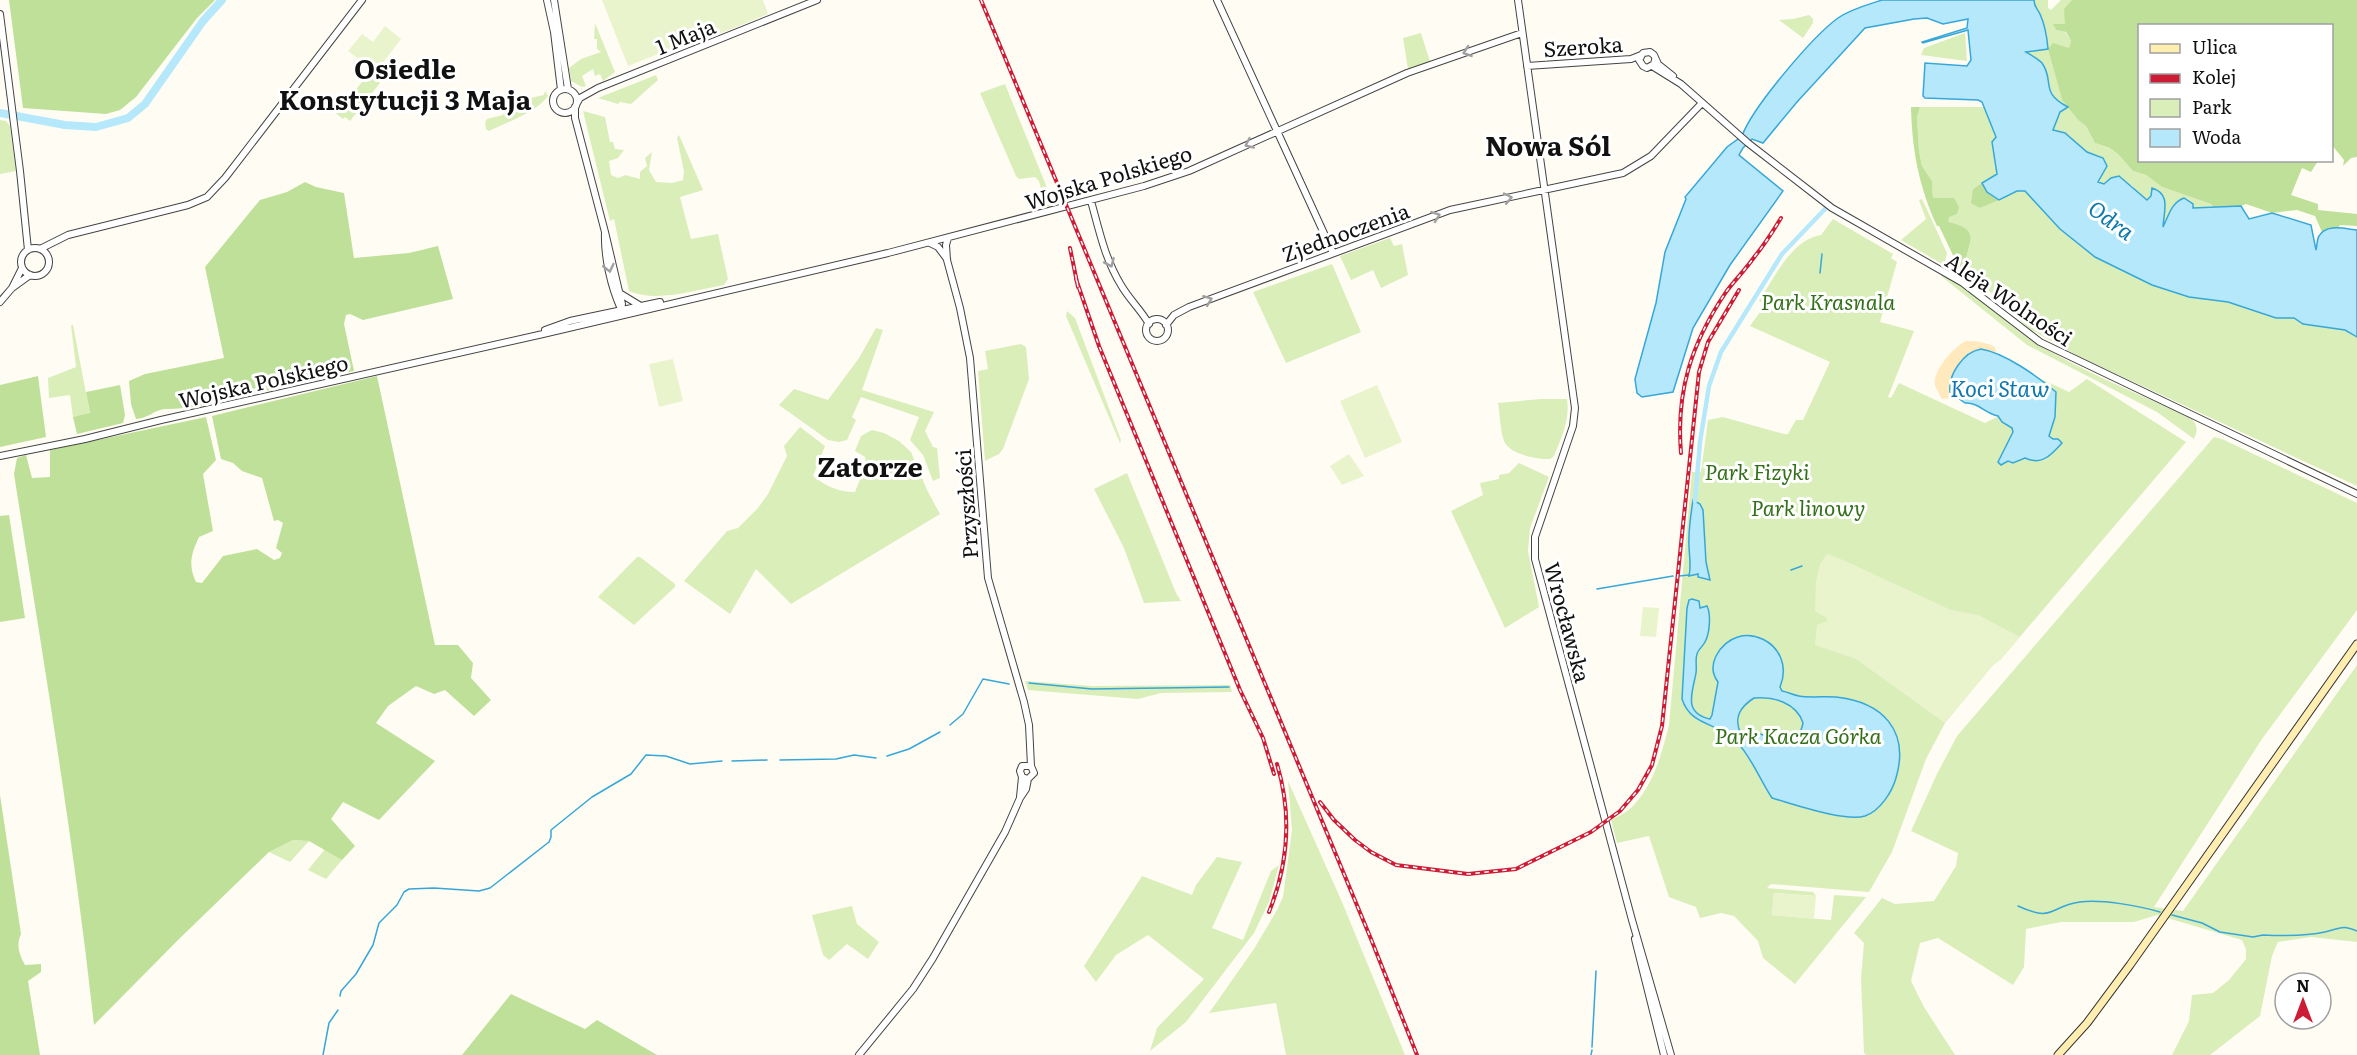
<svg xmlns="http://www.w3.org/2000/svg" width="2357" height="1055" font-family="Literata,serif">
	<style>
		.green { fill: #daeeba }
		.forest { fill: #bfe098 }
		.sand { fill: #ffe9bd }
		.pitch { fill: #eaf4cc }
		.water { fill: #b5e8fb; stroke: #36a7d8; stroke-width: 1.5; fill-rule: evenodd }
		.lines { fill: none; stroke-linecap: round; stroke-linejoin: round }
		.stream { stroke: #36a7d8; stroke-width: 1.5 }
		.canal { stroke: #b5e8fb; stroke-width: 4.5 }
		.river { stroke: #b5e8fb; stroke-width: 8 }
		.tertiary-casing { stroke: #444; stroke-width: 8 }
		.secondary-casing { stroke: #333; stroke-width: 9 }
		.tertiary { stroke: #fff; stroke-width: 6 }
		.secondary { stroke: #ffeeaf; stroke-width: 7 }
		.rail-casing { stroke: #cd1c36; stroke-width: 4 }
		.rail { stroke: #fff; stroke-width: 1.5; stroke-dasharray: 4.5; stroke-linecap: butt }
		.oneway { stroke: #a0a0a0 }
		.labels { text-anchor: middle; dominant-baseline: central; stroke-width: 6; stroke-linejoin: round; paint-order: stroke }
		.street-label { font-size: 21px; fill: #111; stroke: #fff }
		.park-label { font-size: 21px; font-style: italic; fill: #346f1a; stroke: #fff }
		.water-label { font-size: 22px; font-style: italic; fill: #0e78ae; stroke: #fff }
		.district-label { font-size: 27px; font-weight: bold; fill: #111; stroke: #fff }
	</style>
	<rect width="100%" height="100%" fill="#fffcf4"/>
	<path class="green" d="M2034,0H2048V8L2051,10L2061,0H2072L2065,25L2054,24L2056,30L2065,32L2071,41L2069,49H2048L2062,100L2078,120L2086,126L2095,143L2108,148L2118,154L2133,171L2146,175L2162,187L2211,204L2214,208H2193L2163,229L2164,196H2151L2147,200L2136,192L2132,185L2104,184L2098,182L2103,169L2075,141L2053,130L2060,112L2067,107C2052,99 2054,95 2047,80C2042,70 2032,61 2025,52L2047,49L2039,12L2034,6Z
		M1809,15L1813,19V23L1803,38L1779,20L1793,19Z
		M595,23L615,72L603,81L600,74L595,76L593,69L582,76L586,86L582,87L571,81L569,68L581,59L601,52L597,49V39H594Z
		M1421,33L1430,62L1408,69L1403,38Z
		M1965,33L1967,61L1921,55L1924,48Z
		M366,72L380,83L350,121L345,117L343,119L333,111L343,98L347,100L362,82L360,80Z
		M656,75L658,80L631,104L620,102L618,104L598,98Z
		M1005,84L1054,205L1046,207L1039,181L1035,177L1019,179L1016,176L980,93Z
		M545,91L548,96C538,111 506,123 489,131L486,129L485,123L487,119L503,115L507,107L520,104L521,100L544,95Z
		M1920,107H1985L1996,137L1992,142L1997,174L1973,189L1980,208L2017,191H2025L2060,228L2189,297L2228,302L2276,318H2294L2303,324L2345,330L2357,337V486L2080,357L2028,328L1994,295L1965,274L1971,270L1965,262L1970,244L1948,222L1946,198L1933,199L1932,181L1922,166L1919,151L1917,117Z
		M583,111L605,117L610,142H613L615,149L624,150L618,158L609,161L611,175L618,178L625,175L640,179V172L647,166L645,158L652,152L649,170L656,182L672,183L683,180L684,171L677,138L679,135L703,190L680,197L691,239L718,234L728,279L724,285C695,290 656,303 629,291L614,219L610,221Z
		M0,120L6,121L10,126L16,171L0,174Z
		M1922,199L1947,253L1944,265L1901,240L1926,219L1919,200Z
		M1833,219L1893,254L1891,258L1897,262L1880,322L1914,331L1888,397L1891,398L1899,383L1985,423L1999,416L2002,422L2012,428C2013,432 2009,453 2008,461L2025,458L2040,461L2047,459L2053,439L2048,436L2056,392L2039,378L2069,392L2087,379L2186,442L2001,659L1993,665L1945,723L1926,759L1892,852L1869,892L1771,884L1767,888L1813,892L1816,896L1774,893L1772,915L1831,920L1834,895L1866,897L1795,984L1763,958L1758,941L1734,916L1721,913L1700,918L1696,907L1669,897L1649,836L1617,843L1611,820C1618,816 1626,813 1632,807C1653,786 1662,753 1669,725L1692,472H1701L1708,420L1723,417L1784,434H1788L1796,420H1803L1830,362L1750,326L1765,305L1759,301C1775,277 1791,240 1821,235Z
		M1390,238L1394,246L1402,244L1408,275L1381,288L1373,270L1351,280L1340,256Z
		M1332,264L1361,332L1286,363L1253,292Z
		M1942,274C1977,291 2002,321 2034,342C2083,372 2138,393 2190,418C2198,424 2198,431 2194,439L2157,412L2027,345L1941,276Z
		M1067,311L1075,318L1121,440L1120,443L1066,316Z
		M71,325H73L90,414L73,417L70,395L49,398L48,378L76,367Z
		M876,328L883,330L862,390L934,412L925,431L933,447L937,448L940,478L933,481L923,455L910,440L919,417L861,397L852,417L856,420L847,440L839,442L828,440L779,405L794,389L828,400L859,358Z
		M1021,344L1026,347L1029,379L1003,449L999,454L985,461L978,371L988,369L985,351Z
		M1541,399H1567C1570,420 1562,436 1554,456L1550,459C1537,459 1510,455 1504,441C1500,429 1500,415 1498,403Z
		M800,427L825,446L813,476C826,486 838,492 855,492L866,464L865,457L855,451L861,436L872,430L884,433L899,441L911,452L927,490L940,514L791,604L756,569L730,614L684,581L727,531L738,528L758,508L768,494L787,456L784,446Z
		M2214,437L2222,439L2357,503V610L2262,739L2154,907L2183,911L2357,665V942L2311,937L2278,942L2272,956L2260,1016L2210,1055H2172L2189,1021L2192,995L2213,993L2229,980L2246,959V949L2242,940L2157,915L2134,922H2061L2026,929L2024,967L2013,985L1938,938L1920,943L1911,981L1924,1007L1955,1055H1866L1864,1053L1861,978L1864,943L1854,933L1882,898L1895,904L1934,901L1956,866L1958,853L1911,831L1937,774L1957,736Z
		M1519,463L1549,477L1530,528L1528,551L1539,607L1505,628L1451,511L1483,495L1480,483L1499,479V475L1509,473Z
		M1127,473L1176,593L1181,601L1144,603L1124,548L1094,489Z
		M637,557H640L675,584V587L634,625L598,597Z
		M1025,681L1092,686L1230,685L1232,692L1161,693L1138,699L1028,690Z
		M1288,781L1342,902L1405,1055H1286L1276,1003L1209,1013L1254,949L1277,910L1283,897L1292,830Z
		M293,840L309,841L290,862L269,852Z
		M325,849L342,860L326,879L308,870Z
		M1217,857L1242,862L1212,928L1243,940L1271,871L1279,865L1269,902L1254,933L1186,1022L1150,1051L1157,1028L1204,979L1148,935L1116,955L1096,982L1084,966L1142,876L1192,895L1196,885Z
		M852,906L857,924L879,942L868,959L847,944L829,960L823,955L812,915Z"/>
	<path class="forest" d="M9,0H215L197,18L136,97L120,110L106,114L23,108Z
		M2072,0H2357V157L2351,158L2343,166L2344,160L2332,145V26H2140V160L2318,161L2311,172L2302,168L2291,195L2318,204V210L2357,214V226L2340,225L2339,227L2325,230L2322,232L2315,216L2297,210L2272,213L2246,204L2241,206L2214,208L2211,204L2162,187L2146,175L2133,171L2118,154L2109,148L2095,143L2086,126L2078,120L2062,100L2048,49L2053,43L2069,48L2071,41L2066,32L2056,30L2053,24H2065L2064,9Z
		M1911,107H1920L1917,117L1919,151L1922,166L1932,181L1933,198H1954L1959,207L1957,214L1949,217L1948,222C1977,229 1972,236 1965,262L1971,270L1965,274L1961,272L1939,226H1937C1919,187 1912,150 1911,107Z
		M305,182L316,187L344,193L354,258L409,253L438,246L453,299L363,320L350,314L346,315L344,324L354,371C318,379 283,387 247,395C220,402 193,409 165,409C154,410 147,419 136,419L131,404L129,381L145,374L224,358L205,267L260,200L287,192Z
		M1982,183L1987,192L1999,200L1980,208L1971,203L1973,189Z
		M38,376L46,437L0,447V385Z
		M377,376L435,645H458L473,663L471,678L491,700L474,716L445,690L434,694L416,686L388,706L376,723L435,761L379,820L343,802L331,819L355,846L342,860L309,841L293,840L269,852L179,939L94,1025C74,841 43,658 14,474L17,458L26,455L32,478L50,477V450L206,417L216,460L203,474L213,531L199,537C191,554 188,565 196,582L202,583L223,556L257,549L274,560L280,558L282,553L276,548L283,523L278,520L274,521L262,478L242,471L233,463L221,459L212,416Z
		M120,385L125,415L123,423L77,434L73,417L90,413L86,392Z
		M9,515L25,618L0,622V516Z
		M0,795L21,934C16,945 19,954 25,965L41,964V972L28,981L40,1055H0Z
		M511,994L585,1029L597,1020L657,1055H462Z"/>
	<path class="sand" d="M1966,341C1977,341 1985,342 1995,347L1996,351L1995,354C1972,338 1948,370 1950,392L1956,398L1942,399C1940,395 1936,389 1935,385C1932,371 1954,347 1966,341Z"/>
	<path class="pitch" d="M602,0H763L768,14L714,36L709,34L628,66Z
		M385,26L401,39L376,72L348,51L362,34L373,42Z
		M673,359L683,401L659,407L649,364Z
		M1377,385L1402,442L1365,458L1340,401Z
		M1349,454L1364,476L1342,485L1330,466Z
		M1827,554L1843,560L1951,610L1978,615L2020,637L2001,659L1993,665L1945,723L1856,659L1815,645L1817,625L1827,621V618L1815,611L1816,582L1820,564Z
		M1643,607L1659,608L1656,637L1640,636Z
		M1774,893L1816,896L1814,919L1772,915Z"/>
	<path class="water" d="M1882,0H2034C2034,7 2037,8 2040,14C2045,25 2047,37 2048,49L2026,52C2031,55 2038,59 2042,63C2055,81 2039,92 2068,107L2060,112L2053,130L2065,133L2087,152L2103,158L2107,166L2098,182L2104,184L2111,178L2119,176L2147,200L2151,196L2152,188C2171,194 2164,210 2163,227C2169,215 2171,203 2184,198L2193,204V208L2241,206L2249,219L2272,213L2311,225L2316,250C2317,246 2317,239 2319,236C2326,223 2346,229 2357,230V337L2345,330L2303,324L2294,318H2276L2228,302L2189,297L2152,285L2095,257L2060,229L2025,191H2017L1999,200L1987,192L1982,183L1997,174L1992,142L1996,137L1982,102L1978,100L1925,98L1923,96L1925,63L1967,66L1971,60L1968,30L1923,43L1922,42L1967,28L1968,19L1943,24L1927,18L1914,19L1865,28L1797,102L1763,143L1752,139L1743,148L1739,155L1783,191L1730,265L1693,328L1673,392L1642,397L1637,393L1635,379L1656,303L1665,252L1686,199L1685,197L1727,147L1742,136C1752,108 1812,37 1838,18C1851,9 1867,5 1882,0Z
		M1981,349C2005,353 2037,376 2056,392L2055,417L2049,436L2053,439H2058L2062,443C2051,455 2042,466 2025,458L2013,463L2008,461L2001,465L1998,462L2013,432L2012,428L2002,422L1998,416C1986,414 1978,402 1965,403L1950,392C1948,375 1963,352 1981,349Z
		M1693,500L1700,504L1703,510L1706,562L1710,580L1698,577V574L1689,576C1692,564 1688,551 1689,538C1689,526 1691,513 1693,500Z
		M1692,599L1699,601L1700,608L1707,606C1711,614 1710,633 1705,642C1703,646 1698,650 1697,654C1695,659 1697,667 1696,673C1693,691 1682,713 1710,719L1712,715L1718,682C1712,674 1711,666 1716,656C1738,614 1798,643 1780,687L1782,691C1788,692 1793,695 1799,696C1811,698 1824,696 1836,697C1882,702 1910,730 1896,778C1892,792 1880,811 1865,816C1845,822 1793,804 1772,798C1760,780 1751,756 1736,741C1718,722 1691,727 1682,699L1687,608L1689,600ZM1754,698C1773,696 1797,703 1803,723C1795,759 1774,735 1755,733C1750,732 1747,735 1741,734C1733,718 1740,707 1754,698Z"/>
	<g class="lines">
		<path class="stream" d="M1820,273L1822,254
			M1791,570L1802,566
			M1679,576L1689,575
			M1597,589L1673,576
			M1029,683L1092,689L1229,687
			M950,725L963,714L983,679L1009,684
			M887,756L909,749L940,732
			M780,760L836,759L854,755L876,758
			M732,761L767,760
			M2018,906C2055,923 2049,906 2080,902C2101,899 2140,906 2160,912
			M2172,915L2202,923L2220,932L2253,937L2263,935C2283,936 2306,936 2325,932C2340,929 2341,924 2357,931
			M340,996L341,991L356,974L373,945L379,923L397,905L404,892L409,889L434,888L479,891L490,888L549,842L551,837V830L592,797L631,774L646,755L666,756L690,764L722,761
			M1592,1047L1596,971
			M323,1055L329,1023L338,1010
			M1591,1055L1592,1050"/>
		<path class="canal" d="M1695,501L1700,442L1709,386L1721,352L1782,254L1825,209"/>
		<path class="river" d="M0,113L65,125L96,127L128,118L145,104L203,21L222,0"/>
		<defs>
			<path id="tertiary" d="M547,0L554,32L561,90
				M554,0L568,89
				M1217,0L1333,253
				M1518,0L1575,408L1573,426L1535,537V559L1632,920L1671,1055
				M0,14L20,171L28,250
				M1655,60L1654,64L1647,68L1643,66L1639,60L1643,53L1650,52L1654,55L1658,64L1673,76
				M1527,66L1631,59L1641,55
				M1652,66L1681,84L1748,143L1832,208L1963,283L2040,342L2357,494
				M553 101a12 12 0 1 1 24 0a12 12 0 1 1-24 0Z
				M577,103L580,98L598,88L817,0
				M575,107V118L605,232
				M1091,201C1099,230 1105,259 1121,285C1129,299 1141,310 1149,324
				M948,238L946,245L947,260L960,308L970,358L988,578L1024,702L1029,725L1031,766L1034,773L1028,779L1022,777L1020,771L1022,766H1031
				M930,243L938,247L947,259
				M21 262a14 14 0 1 1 28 0a14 14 0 1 1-28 0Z
				M40,249L68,235L188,205L207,197L225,178L362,0
				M12,288L22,268
				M621,294L639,305
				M0,302L12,288L30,275
				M614,316L621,309L622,304L605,232C604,257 611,287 621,309L631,313
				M1146 330a11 11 0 1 1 22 0a11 11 0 1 1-22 0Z
				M1166,325L1174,315L1189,307L1450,210L1623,173L1651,156L1702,103
				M545,330L570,321L660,302
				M0,456L85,439L161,420L543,334L888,253L1144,186L1189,171L1407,73L1522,33
				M1020,797L1022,777
				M1635,939L1664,1055
				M859,1055L913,989L933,958L1005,832L1020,798L1026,789L1028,779"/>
			<path id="secondary" d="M2058,1055L2087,1023L2130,965L2357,644"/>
		</defs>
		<use href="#tertiary" class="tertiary-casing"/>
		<use href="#secondary" class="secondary-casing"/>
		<use href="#tertiary" class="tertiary"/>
		<use href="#secondary" class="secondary"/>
		<defs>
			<path id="rail" d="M981,0L1371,939L1417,1055
				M1070,248L1078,287
				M1076,279L1099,346L1240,690L1263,738L1274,774
				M1681,453C1676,391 1691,344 1726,292C1735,280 1746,269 1755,256C1765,244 1773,231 1781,218
				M1320,802L1334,820L1355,840L1371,852L1396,865L1468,874L1516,869L1591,832L1620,811L1638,790L1652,765L1662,726L1699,372L1708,342L1739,290
				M1269,912C1288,865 1292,814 1277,764"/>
		</defs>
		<use href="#rail" class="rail-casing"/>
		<use href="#rail" class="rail"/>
	</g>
	<defs><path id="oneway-chevron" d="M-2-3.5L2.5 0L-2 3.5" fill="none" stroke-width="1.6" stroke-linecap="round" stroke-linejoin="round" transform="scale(1.5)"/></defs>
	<g class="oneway">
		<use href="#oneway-chevron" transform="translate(1467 52) rotate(161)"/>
		<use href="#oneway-chevron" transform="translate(1249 144) rotate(156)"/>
		<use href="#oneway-chevron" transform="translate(1508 198) rotate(-12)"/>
		<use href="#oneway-chevron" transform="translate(1436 216) rotate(-20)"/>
		<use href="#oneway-chevron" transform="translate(1110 263) rotate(66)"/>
		<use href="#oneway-chevron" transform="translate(609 268) rotate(77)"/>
		<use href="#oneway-chevron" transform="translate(1208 300) rotate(-21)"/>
	</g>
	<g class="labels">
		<g class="street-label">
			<text transform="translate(685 35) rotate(-22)">1 Maja</text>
			<text transform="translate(1583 45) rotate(-4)">Szeroka</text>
			<text transform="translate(1108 176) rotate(-17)">Wojska Polskiego</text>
			<text transform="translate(1345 231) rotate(-20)">Zjednoczenia</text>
			<text transform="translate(2010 298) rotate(34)">Aleja Wolności</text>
			<text transform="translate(263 380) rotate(-13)">Wojska Polskiego</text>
			<text transform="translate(965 504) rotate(-94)">Przyszłości</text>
			<text transform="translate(1569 622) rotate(75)">Wrocławska</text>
		</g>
		<g class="park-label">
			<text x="1828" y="300">Park Krasnala</text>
			<text x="1757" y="470">Park Fizyki</text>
			<text x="1808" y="506">Park linowy</text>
			<text x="1798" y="734">Park Kacza Górka</text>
		</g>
		<g class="water-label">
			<text transform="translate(2112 219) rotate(36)">Odra</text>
			<text x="2000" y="387">Koci Staw</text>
		</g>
		<g class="district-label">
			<text x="405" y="67">Osiedle<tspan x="405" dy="31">Konstytucji 3 Maja</tspan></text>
			<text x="1548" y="144">Nowa Sól</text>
			<text x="870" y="465">Zatorze</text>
		</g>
	</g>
	<rect x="2138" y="24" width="195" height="138" fill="#ffffff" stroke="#a0a0a0" stroke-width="1.5"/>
	<rect x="2150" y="44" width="30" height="9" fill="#ffeeaf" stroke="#a0a0a0" stroke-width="1.5"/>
	<text x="2192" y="54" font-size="18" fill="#111111">Ulica</text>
	<rect x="2150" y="74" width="30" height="9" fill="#cd1c36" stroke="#a0a0a0" stroke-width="1.5"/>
	<text x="2192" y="84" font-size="18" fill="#111111">Kolej</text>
	<rect x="2150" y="99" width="30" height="18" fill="#daeeba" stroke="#a0a0a0" stroke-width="1.5"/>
	<text x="2192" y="114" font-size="18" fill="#111111">Park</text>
	<rect x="2150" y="129" width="30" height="18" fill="#b5e8fb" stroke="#a0a0a0" stroke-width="1.5"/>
	<text x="2192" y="144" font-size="18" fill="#111111">Woda</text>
	<g transform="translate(2303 1001)"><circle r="28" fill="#ffffff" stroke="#a0a0a0" stroke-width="1.5"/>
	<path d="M0-4.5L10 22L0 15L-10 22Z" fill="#cd1c36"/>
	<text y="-9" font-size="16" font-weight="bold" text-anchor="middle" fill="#111111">N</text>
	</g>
</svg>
